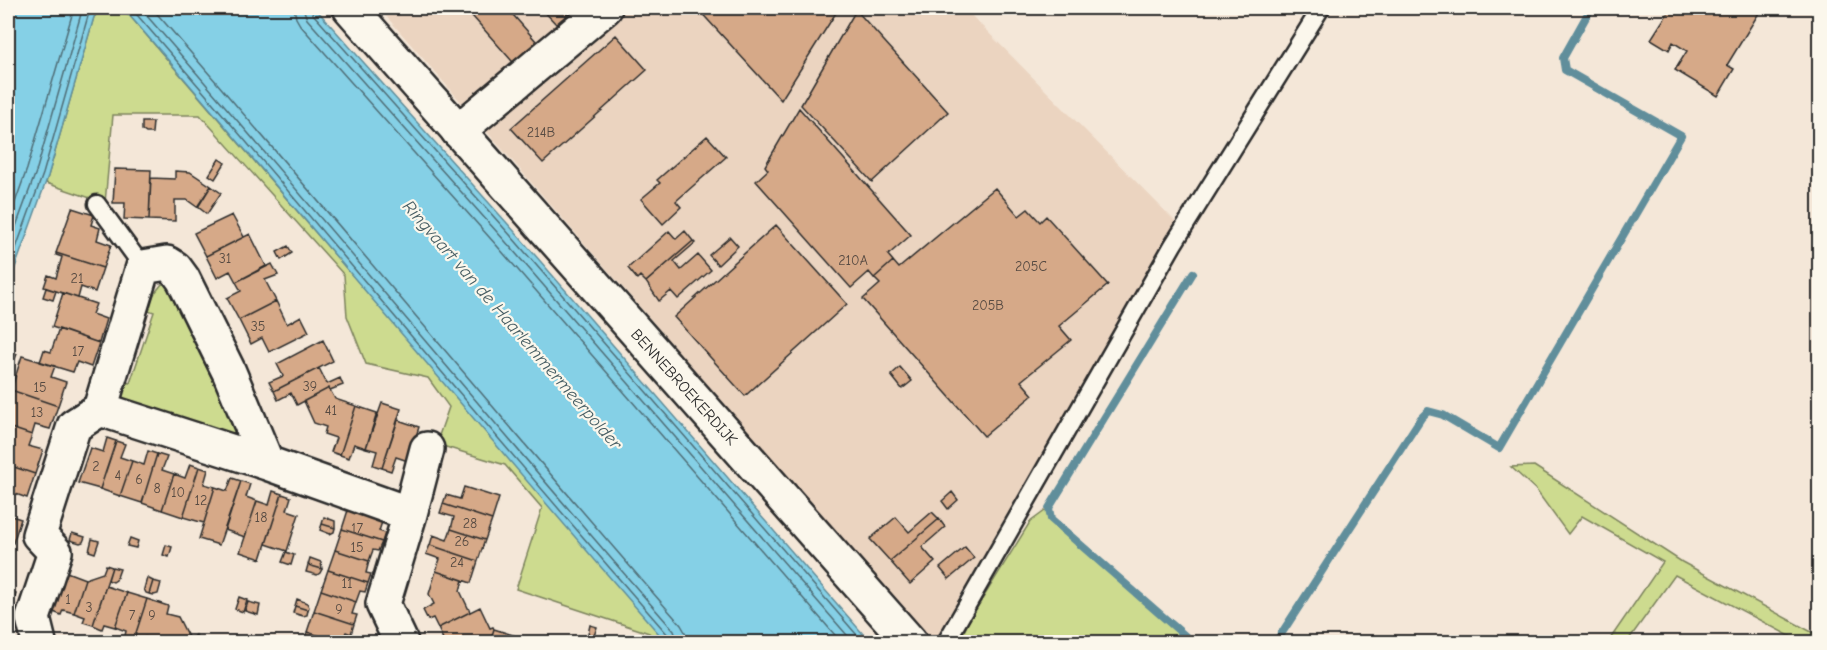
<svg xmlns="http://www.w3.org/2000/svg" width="1827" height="650" font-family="'Comic Neue',sans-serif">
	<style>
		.built { fill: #ebd4c0 }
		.green { fill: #cddb8f; stroke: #7c835d; stroke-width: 1.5 }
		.water { fill: #85d0e6; stroke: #618e9b; stroke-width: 1.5 }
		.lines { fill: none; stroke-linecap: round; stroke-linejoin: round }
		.shore { stroke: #4f6d76; stroke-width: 1.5 }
		.stream { stroke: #618e9b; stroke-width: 8 }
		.building { fill: #d6a988; stroke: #2b2b2b; stroke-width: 1.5 }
		.service-casing { stroke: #2b2b2b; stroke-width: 21 }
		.minor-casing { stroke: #2b2b2b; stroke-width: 38 }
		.tertiary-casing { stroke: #2b2b2b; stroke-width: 38 }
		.service { stroke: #fbf7ec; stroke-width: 16 }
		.minor { stroke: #fbf7ec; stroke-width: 33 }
		.tertiary { stroke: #fbf7ec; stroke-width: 33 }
		.labels { text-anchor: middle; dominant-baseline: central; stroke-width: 4.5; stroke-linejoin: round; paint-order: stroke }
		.number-label { font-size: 14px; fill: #564a42 }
		.street-label { font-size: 16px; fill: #2b2b2b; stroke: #fbf7ec }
		.water-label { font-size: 18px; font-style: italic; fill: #465d63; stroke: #fbf7ec }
	</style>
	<rect width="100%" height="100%" fill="#f4e7d8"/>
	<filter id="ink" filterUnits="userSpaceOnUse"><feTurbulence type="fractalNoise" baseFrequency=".0167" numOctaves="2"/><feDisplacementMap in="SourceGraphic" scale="12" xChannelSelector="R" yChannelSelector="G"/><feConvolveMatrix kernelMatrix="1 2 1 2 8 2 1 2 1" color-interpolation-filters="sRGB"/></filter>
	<g filter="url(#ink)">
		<path class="built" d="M379,8H964L1176,222L934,642H932Z"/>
		<path class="green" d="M102,8H123L667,642H657L649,633L516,589L542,508L505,465L436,444L449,407L428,378L366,364L347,316L344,275L200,115H113L105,203L46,183L94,17Z
			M162,284L174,286L191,318L185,324L228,411L245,429L228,438L126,403L119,391L122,381L130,383L154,312L148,310L154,294Z
			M1534,466L1682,562L1819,636V642H1801L1675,575L1627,642H1608L1663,562L1582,516L1568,534L1536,490L1511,467Z
			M1049,508L1051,519L1192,642H959L970,619L1030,522Z"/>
		<path class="water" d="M10,8H102L94,17L48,176L8,287V16Z
			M123,8H315L515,232L870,642H666C483,433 306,218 123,8Z"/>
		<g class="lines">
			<path class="shore" d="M131,8C312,216 487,429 669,636L670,642
				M140,8C320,214 494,425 674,631L678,642
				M152,8C330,212 502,421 681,625L685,632L687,642
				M294,8L296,18L300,25L498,247L841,642
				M303,8L307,19L505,241L853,642
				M311,8L313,14L511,236L863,642
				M8,222L27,169L74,8
				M8,248L36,172L81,14L85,8
				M8,270L43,174L88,16L94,8"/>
			<path class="stream" d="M1192,642L1051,519L1049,508L1193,273
				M1276,642L1421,418L1428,411L1443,415L1499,448L1681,136L1565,70L1563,58L1591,8"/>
		</g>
		<path class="building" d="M465,8H507L543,49L519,69Z
			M541,8H575L556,24Z
			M697,8H839L781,100Z
			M1671,8H1762L1727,65L1734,69L1718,96L1675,70L1687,51L1673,42L1669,50L1651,39Z
			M856,10L948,112L872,182L801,105Z
			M616,35L647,70L543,163L511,128Z
			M799,108L911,235L888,255L893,261L874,278L869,272L851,288L756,181L768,170L765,166Z
			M142,122H153L152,133H146L142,130Z
			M707,136L726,157L676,201L681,207L663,224L641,199L660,183L657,180Z
			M219,159L225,163L215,179L209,175Z
			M115,169L151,170L149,220L124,219L125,203H113Z
			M175,171L190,172L211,186L197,207L187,200H175V221L149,220L151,178L175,179Z
			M211,186L221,193L207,214L198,207Z
			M995,188L1019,216L1028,209L1040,222L1046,216L1108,285L1059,326L1071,340L1021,381L1033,395L984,436L863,299L880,284L874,278L893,261L899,268Z
			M72,208L94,215L91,225L100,228L97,240L111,245L103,268L56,253Z
			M232,215L244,237L206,256L194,233Z
			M776,225L847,304L745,396L674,317Z
			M669,231L676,239L685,231L693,241L646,282L640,276L637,279L628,268Z
			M250,234L266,266L236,282L230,271L217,278L206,256Z
			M730,237L738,246L718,265L709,255Z
			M693,241L695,243L674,261L681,270L698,255L711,270L678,299L671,291L659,301L646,282Z
			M288,246L292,253L281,260L277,252Z
			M56,253L103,268L95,292L81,287L78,298L96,304L44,287L48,275L56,278L62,257L56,255Z
			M272,264L278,275L265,280L276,301L239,320L227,298L241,291L236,282Z
			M46,288L56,291L53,300L43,297Z
			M63,293L96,304L92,314L106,319L99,343L52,327Z
			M276,301L287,324L301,316L309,332L269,352L262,338L251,344L239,320Z
			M59,329L99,343L91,367L77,362L73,372L40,362L44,350L51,352Z
			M323,340L333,361L274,391L269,382L283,376L277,364Z
			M8,351L17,354L13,363L8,361Z
			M22,356L55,366L51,377L66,382L58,406L11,390Z
			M900,367L912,381L902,389L891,375Z
			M319,368L327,384L340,378L343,385L330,390L329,388L297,405L291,393L278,400L274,391Z
			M329,388L335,399L356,406L340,455L331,452L336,438L324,434L326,427L314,423L304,401Z
			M11,390L58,406L50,429L35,425L32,435L8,427V400Z
			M382,403L401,409L382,468L373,465L377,451L366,448Z
			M356,406L377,413L366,448L354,444L349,458L340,455Z
			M398,420L419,427L408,461L396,457L391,471L382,468Z
			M8,427L32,435L28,446L43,450L35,474L8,465Z
			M107,438L116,441L100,489L78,483L90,448L103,452Z
			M116,441L125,444L120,457L132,461L120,496L100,489Z
			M148,451L157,454L142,503L120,496L132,461L144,465Z
			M157,454L167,457L162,470L174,474L162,510L142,503Z
			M190,464L199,467L183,517L162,510L174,474L185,478Z
			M8,465L35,474L27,498L13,493L9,504L8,503Z
			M199,467L208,470L204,484L215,487L204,523L183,517Z
			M232,478L241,481L219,545L199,539L215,487L227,491Z
			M241,481L250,484L246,497L257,501L245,537L225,530Z
			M464,487L499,498L492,520L443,504L446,495L460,499Z
			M273,491L282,494L261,559L240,552L257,501L269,505Z
			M952,492L958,500L948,509L942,501Z
			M282,494L291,497L287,510L299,514L287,551L266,544Z
			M443,504L492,520L485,540L451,529L454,517L440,513Z
			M349,507L383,519L379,531L385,533L382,542L342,529Z
			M932,512L939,519L890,561L870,539L896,517L909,532Z
			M8,515L21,519L13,543L8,541Z
			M324,517L335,521V528L322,524Z
			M939,519L945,527L922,547L935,562L910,584L890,561Z
			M322,524L335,528L334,532L330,534L320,530Z
			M342,529L382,542L378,551L373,550L369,561L335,550Z
			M451,529L485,540L478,561L430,545L433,535L447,540Z
			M72,533L85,537L83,542L80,543L70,540Z
			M130,538L138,541L136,548L127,546Z
			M92,539L99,541L95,553L89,551Z
			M166,545L172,547L169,557L163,555Z
			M430,545L478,561L471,583L436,571L440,559L426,554Z
			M965,547L974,558L949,579L940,568Z
			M335,550L369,561L366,573L371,574L368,583L328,570Z
			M286,552L294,555L291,565L282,562Z
			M310,558L321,562L322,569L308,565Z
			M106,565L112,567L93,625L83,622L85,617L74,613L85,579L103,573Z
			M308,565L322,569L320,573L317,575L306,572Z
			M112,567L120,569L116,580L113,582L108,580Z
			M328,570L368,583L365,592L360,591L356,602L321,590Z
			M64,571L85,579L74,613L63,610L61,615L51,611Z
			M436,571L463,580L460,591L470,612L438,628L433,618L428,620L423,610L434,604L429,594Z
			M147,578L153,581L149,594L146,593L144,589Z
			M153,581L161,583L158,594L154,595L149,594Z
			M106,586L127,593L115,627L104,624L102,629L93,625Z
			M321,590L356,602L352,614L357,615L354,624L314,611Z
			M8,591L16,594L8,618Z
			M127,593L147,599L134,639L125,636L126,631L115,627Z
			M239,597L247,600L243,612L235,609Z
			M147,599L168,606L166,614L178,617L189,639L183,642H158L145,637L143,642L134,639Z
			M297,599L307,603L309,607L308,610L295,606Z
			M248,602L260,605L258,615L245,611Z
			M295,606L308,610L307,615L303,616L293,613Z
			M480,607L490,628L493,627L494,629L490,642H439L443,639L438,628Z
			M314,611L354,624L351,634L346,632L342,642H340L307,632Z
			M590,625L597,627L594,636L588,634Z
			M494,629L516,636L514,642H490Z
			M307,632L340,642H304Z
			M196,635L199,642H183L189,639Z
			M516,636L535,642H514Z"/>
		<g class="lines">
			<defs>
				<path id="service" d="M97,204L143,267
					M946,642L1173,245L1321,8"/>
				<path id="minor" d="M458,131L605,8
					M100,409L267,463L410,514L383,604L401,642
					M410,514L427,449
					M39,642L33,618L55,552L39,535L74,426L100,409L143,267L167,263L175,268L183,279L229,372L267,463"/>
				<path id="tertiary" d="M350,8L910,642"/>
			</defs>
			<use href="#service" class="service-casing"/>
			<use href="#minor" class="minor-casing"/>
			<use href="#tertiary" class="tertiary-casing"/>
			<use href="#service" class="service"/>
			<use href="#minor" class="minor"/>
			<use href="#tertiary" class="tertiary"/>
		</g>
	</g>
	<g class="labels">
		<g class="number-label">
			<text x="541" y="132">214B</text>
			<text x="225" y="258">31</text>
			<text x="853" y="260">210A</text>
			<text x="1031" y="266">205C</text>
			<text x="77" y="278">21</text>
			<text x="988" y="305">205B</text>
			<text x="258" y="326">35</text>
			<text x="78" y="351">17</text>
			<text x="310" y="386">39</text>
			<text x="40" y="387">15</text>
			<text x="331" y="410">41</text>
			<text x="37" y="412">13</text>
			<text x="96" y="466">2</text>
			<text x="118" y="475">4</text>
			<text x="139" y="479">6</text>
			<text x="157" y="488">8</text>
			<text x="178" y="492">10</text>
			<text x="201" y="500">12</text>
			<text x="261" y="517">18</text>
			<text x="470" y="523">28</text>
			<text x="357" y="528">17</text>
			<text x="462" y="541">26</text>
			<text x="357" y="547">15</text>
			<text x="457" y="562">24</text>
			<text x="347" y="583">11</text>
			<text x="68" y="599">1</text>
			<text x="89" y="607">3</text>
			<text x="339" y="609">9</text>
			<text x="132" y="615">7</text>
			<text x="152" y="615">9</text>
		</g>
		<g class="street-label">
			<text transform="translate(684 387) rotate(48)">BENNEBROEKERDIJK</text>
		</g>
		<g class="water-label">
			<text transform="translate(512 325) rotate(49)">Ringvaart van de Haarlemmermeerpolder</text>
		</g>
	</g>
	<rect width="1827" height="650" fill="none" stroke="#fbf7ec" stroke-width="30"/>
	<rect x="15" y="15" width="1797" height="620" fill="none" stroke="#2b2b2b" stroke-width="2" filter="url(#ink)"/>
</svg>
